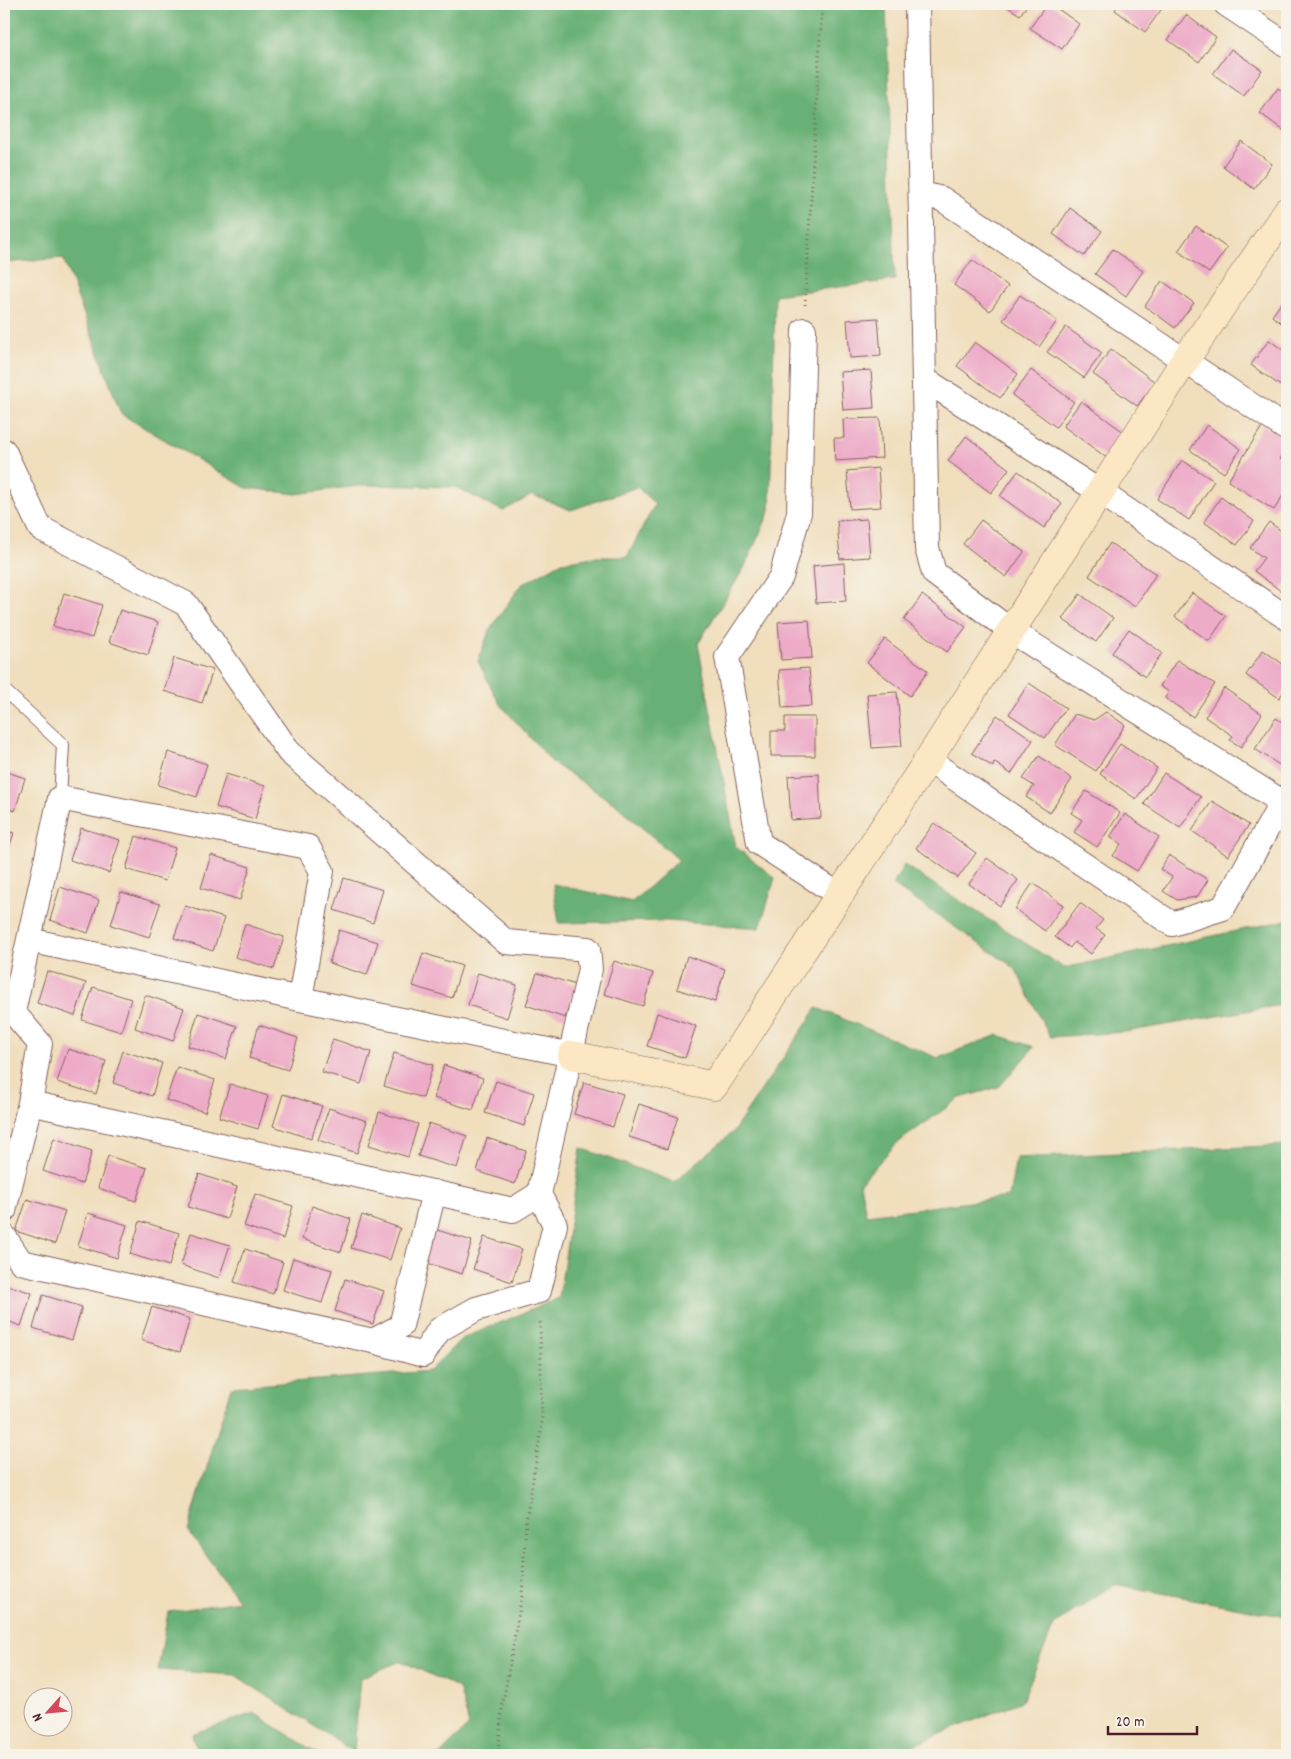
<svg xmlns="http://www.w3.org/2000/svg" width="1291" height="1759" font-family="Dekko,sans-serif">
	<style>
		.forest { fill: #68b075; stroke: #596850 }
		.building { fill: #edabc8 }
		.lines { fill: none; stroke-linecap: round; stroke-linejoin: round }
		.lane-casing { stroke: #84625e; stroke-width: 14 }
		.street-casing { stroke: #84625e; stroke-width: 26 }
		.secondary-casing { stroke: #84625e; stroke-width: 29 }
		.path { stroke: #84625e; stroke-width: 3; stroke-dasharray: 1 4; stroke-linecap: butt }
		.lane { stroke: #fff; stroke-width: 12 }
		.street { stroke: #fff; stroke-width: 24 }
		.secondary { stroke: #fbe7c3; stroke-width: 28 }
	</style>
	<rect width="100%" height="100%" fill="#f7f3e8"/>
	<filter id="ink" filterUnits="userSpaceOnUse"><feTurbulence type="fractalNoise" baseFrequency=".02" numOctaves="2"/><feDisplacementMap in="SourceGraphic" scale="10" xChannelSelector="R" yChannelSelector="G"/><feConvolveMatrix kernelMatrix="1 2 1 2 8 2 1 2 1" color-interpolation-filters="sRGB"/></filter>
	<filter id="wash" filterUnits="userSpaceOnUse"><feTurbulence type="fractalNoise" baseFrequency=".0096" numOctaves="4" result="noise"/><feDisplacementMap in="SourceGraphic" scale="20" xChannelSelector="R" yChannelSelector="G"/><feGaussianBlur stdDeviation="1.12" result="paint"/><feColorMatrix in="noise" values="0 0 0 0 0 0 0 0 0 0 0 0 0 0 0 0 0 1.4 0 .05"/><feComposite in="paint" operator="in"/></filter>
	<g filter="url(#wash)">
		<rect width="100%" height="100%" fill="#f0debc"/>
		<path class="forest" d="M4,4H886L895,280L775,295L770,511L744,568L698,644L736,847L775,878L760,928L667,921L559,923L553,884L632,902L679,860L615,804L553,763L499,703L478,661L489,631L521,585L562,562L593,557H627L655,504L637,487L571,510L532,495L503,511L455,487L365,485L296,494L246,488L121,414L63,258L4,263Z
			M904,865L1064,968L1287,920V1004L1125,1032L1050,1037L1015,968L893,885Z
			M817,1008L938,1058L998,1035L1034,1047L999,1087L960,1098L897,1143L860,1183L866,1215L1009,1197L1016,1158L1287,1145V1617L1114,1584L1054,1625L1022,1701L889,1755H674L641,1749L634,1755H439L469,1725L459,1688L401,1661L360,1678L354,1752L235,1675L158,1670L168,1612L239,1601L188,1530L231,1387L430,1371L461,1339L559,1298L581,1148L674,1182L733,1132Z
			M254,1713L320,1755H198L192,1734Z"/>
		<g id="blocks">
			<path class="building" d="M1003,4H1028L1020,15Z
				M1047,4H1051L1079,24L1062,49L1030,28Z
				M1119,4H1159L1163,7L1145,32L1115,10Z
				M1186,15L1216,37L1199,62L1168,40Z
				M1231,49L1262,70L1244,96L1213,74Z
				M1278,88L1287,95V133L1260,113Z
				M1241,141L1272,164L1254,189L1223,166Z
				M1070,208L1102,231L1084,256L1053,234Z
				M1196,226L1227,248L1209,273L1178,251Z
				M1113,249L1143,271L1126,296L1095,274Z
				M972,260L1008,286L990,311L954,285Z
				M1162,281L1194,303L1175,328L1145,306Z
				M1020,295L1057,321L1039,347L1003,320Z
				M1287,295V327L1272,316Z
				M878,318L881,356L850,358L847,320Z
				M1066,327L1102,353L1084,378L1047,352Z
				M1269,340L1287,353V379L1282,387L1251,365Z
				M975,342L1018,374L1000,398L957,366Z
				M1111,349L1155,382L1137,406L1093,374Z
				M871,370L874,408L843,410L840,372Z
				M1031,370L1074,402L1056,427L1012,395Z
				M1081,401L1125,433L1107,458L1063,426Z
				M880,418L882,458L835,461L834,438H844L843,419Z
				M1207,425L1241,449L1224,473L1190,450Z
				M1263,425L1287,441V448L1280,459L1287,464V489L1274,510L1228,481Z
				M966,436L1009,469L991,493L948,461Z
				M1182,460L1214,481L1189,520L1157,499Z
				M878,468L881,507L850,509L847,471Z
				M1018,471L1062,504L1044,528L1000,496Z
				M1221,497L1254,521L1237,545L1204,522Z
				M867,519L870,557L840,559L837,521Z
				M981,520L1024,552L1006,577L963,544Z
				M1269,522L1287,535V583L1281,591L1254,571L1264,558L1250,548Z
				M1110,543L1156,574L1135,607L1089,576Z
				M844,563L846,601L816,603L813,566Z
				M64,593L102,605L92,638L53,626Z
				M1192,593L1226,616L1209,641L1175,617Z
				M1080,594L1113,618L1096,642L1062,619Z
				M922,595L966,627L947,652L904,620Z
				M120,610L158,622L148,655L109,642Z
				M809,620L812,658L781,660L778,622Z
				M1129,629L1162,653L1145,677L1112,653Z
				M885,639L928,671L910,696L867,663Z
				M1263,650L1287,667V687L1279,698L1246,675Z
				M174,658L213,670L202,703L164,691Z
				M1177,660L1215,684L1193,717L1165,698L1169,692L1160,686Z
				M809,668L812,706L782,708L779,670Z
				M1029,683L1066,708L1045,738L1009,714Z
				M1224,688L1262,714L1241,747L1230,740L1233,736L1205,717Z
				M897,692L902,746L872,748L867,694Z
				M1106,712L1125,725L1096,771L1055,745L1075,714L1094,720Z
				M997,715L1033,740L1011,774L994,762L993,767L972,753Z
				M785,717H815V756H771V731H785Z
				M1276,718L1287,725V770L1255,749Z
				M1120,744L1157,768L1136,799L1100,774Z
				M168,752L207,764L197,797L158,785Z
				M1039,756L1072,779L1050,813L1026,797L1034,786L1023,779Z
				M4,771L25,778L15,811L4,807Z
				M1164,773L1201,797L1180,828L1144,804Z
				M226,774L265,786L255,819L216,807Z
				M819,774L821,818L791,820L788,776Z
				M1086,791L1120,813L1097,847L1074,832L1082,820L1071,813Z
				M1212,801L1249,825L1228,856L1192,831Z
				M1125,814L1159,837L1137,871L1113,856L1121,844L1110,837Z
				M934,823L976,853L958,878L916,848Z
				M81,828L120,840L109,873L70,860Z
				M4,830L14,833L4,863Z
				M136,836L175,848L165,881L126,869Z
				M211,855L250,867L240,900L201,888Z
				M1169,855L1208,880L1197,897L1177,900L1163,891L1172,877L1160,869Z
				M987,858L1018,880L1000,906L969,884Z
				M344,878L383,890L373,923L334,910Z
				M1033,883L1063,905L1045,931L1015,909Z
				M60,887L99,900L88,933L50,920Z
				M121,892L160,904L149,937L111,925Z
				M1080,903L1103,920L1096,929L1105,935L1091,954L1074,942L1070,948L1055,937Z
				M185,906L224,918L213,951L174,938Z
				M245,924L284,937L274,969L235,957Z
				M339,930L378,942L367,975L329,963Z
				M423,953L462,966L452,998L413,986Z
				M687,956L725,969L715,1002L677,989Z
				M614,961L653,973L643,1006L604,994Z
				M47,971L86,983L75,1016L37,1003Z
				M478,973L517,985L507,1018L468,1005Z
				M537,973L576,985L565,1018L526,1005Z
				M93,987L131,999L121,1032L82,1020Z
				M145,995L184,1008L173,1041L135,1028Z
				M198,1013L237,1026L226,1059L188,1046Z
				M657,1013L696,1026L685,1058L647,1046Z
				M259,1025L298,1038L288,1070L249,1058Z
				M333,1039L371,1052L361,1084L322,1072Z
				M68,1049L106,1061L96,1094L57,1082Z
				M123,1051L162,1063L152,1096L113,1083Z
				M394,1053L433,1065L423,1098L384,1086Z
				M444,1065L483,1078L473,1110L434,1098Z
				M177,1067L215,1080L205,1112L166,1100Z
				M496,1081L534,1093L524,1126L485,1113Z
				M584,1082L623,1094L613,1127L574,1114Z
				M230,1084L268,1096L258,1129L219,1117Z
				M283,1094L322,1106L311,1139L273,1126Z
				M639,1104L678,1117L667,1149L629,1137Z
				M329,1108L367,1121L357,1153L318,1140Z
				M379,1112L418,1124L408,1157L369,1145Z
				M429,1123L467,1136L457,1168L418,1156Z
				M54,1138L92,1151L82,1184L43,1171Z
				M487,1138L526,1151L515,1184L477,1171Z
				M108,1156L147,1168L136,1201L98,1188Z
				M199,1174L237,1187L227,1219L188,1207Z
				M255,1194L293,1206L283,1239L244,1226Z
				M27,1199L65,1211L55,1244L16,1231Z
				M312,1206L351,1219L341,1252L302,1239Z
				M88,1213L127,1225L117,1258L78,1246Z
				M362,1215L400,1228L390,1260L351,1248Z
				M140,1221L179,1233L169,1266L130,1254Z
				M434,1229L472,1241L462,1274L424,1262Z
				M191,1233L230,1245L219,1278L181,1265Z
				M484,1237L522,1249L512,1282L473,1269Z
				M245,1249L283,1262L273,1294L234,1282Z
				M293,1258L332,1270L322,1303L283,1290Z
				M345,1279L384,1291L373,1324L335,1311Z
				M4,1284L32,1293L21,1326L4,1320Z
				M43,1295L82,1307L72,1340L33,1328Z
				M152,1307L190,1319L180,1352L141,1340Z"/>
		</g>
	</g>
	<g filter="url(#ink)">
		<use href="#blocks" fill-opacity="0" stroke="#84625e" stroke-width="1"/>
		<g class="lines">
			<defs>
				<path id="lane" d="M4,690L63,745L60,798"/>
				<path id="street" d="M917,4L927,548L934,573L1011,631L1282,802
					M1226,4L1287,45
					M921,194L942,199L1287,429
					M804,330L799,513L781,577L727,657L759,843L839,895
					M924,379L1100,492L1287,618
					M4,451L40,528L186,604L289,752L506,942L588,949L590,969L539,1194L513,1210L30,1103
					M928,760L1172,924L1223,908L1282,802L1287,799
					M29,940L300,999L572,1055
					M4,1211L30,1103L40,1044L13,1012L60,798L308,847L322,871L300,999
					M4,1236L21,1262L373,1341L401,1326L434,1192
					M373,1341L423,1355L439,1330L476,1309L539,1291L555,1225L539,1194"/>
				<path id="secondary" d="M572,1055L714,1086L928,760L1185,360L1287,211"/>
			</defs>
			<use href="#lane" class="lane-casing"/>
			<use href="#street" class="street-casing"/>
			<use href="#secondary" class="secondary-casing"/>
			<path class="path" d="M805,305L822,4
				M498,1755L502,1708L522,1595L526,1521L542,1425L540,1319"/>
			<use href="#lane" class="lane"/>
			<use href="#street" class="street"/>
			<use href="#secondary" class="secondary"/>
		</g>
	</g>
	<rect width="1291" height="1759" fill="none" stroke="#f7f3e8" stroke-width="20"/>
	<g transform="translate(48 1712) rotate(243)"><circle r="24" fill="#f7f3e8" stroke="#b29e9c"/>
	<path d="M0-4L9 19L0 12L-9 19Z" fill="#d1495b"/>
	<text y="-8" font-size="14" font-weight="bold" text-anchor="middle" fill="#4a1f2b">N</text>
	</g>
	<path d="M1108 1726v8h89v-8" fill="none" stroke="#4a1f2b" stroke-width="2.5"/>
	<text x="1116" y="1726" font-size="15" fill="#4a1f2b" stroke="#f7f3e8" stroke-width="4" paint-order="stroke">20 m</text>
</svg>
